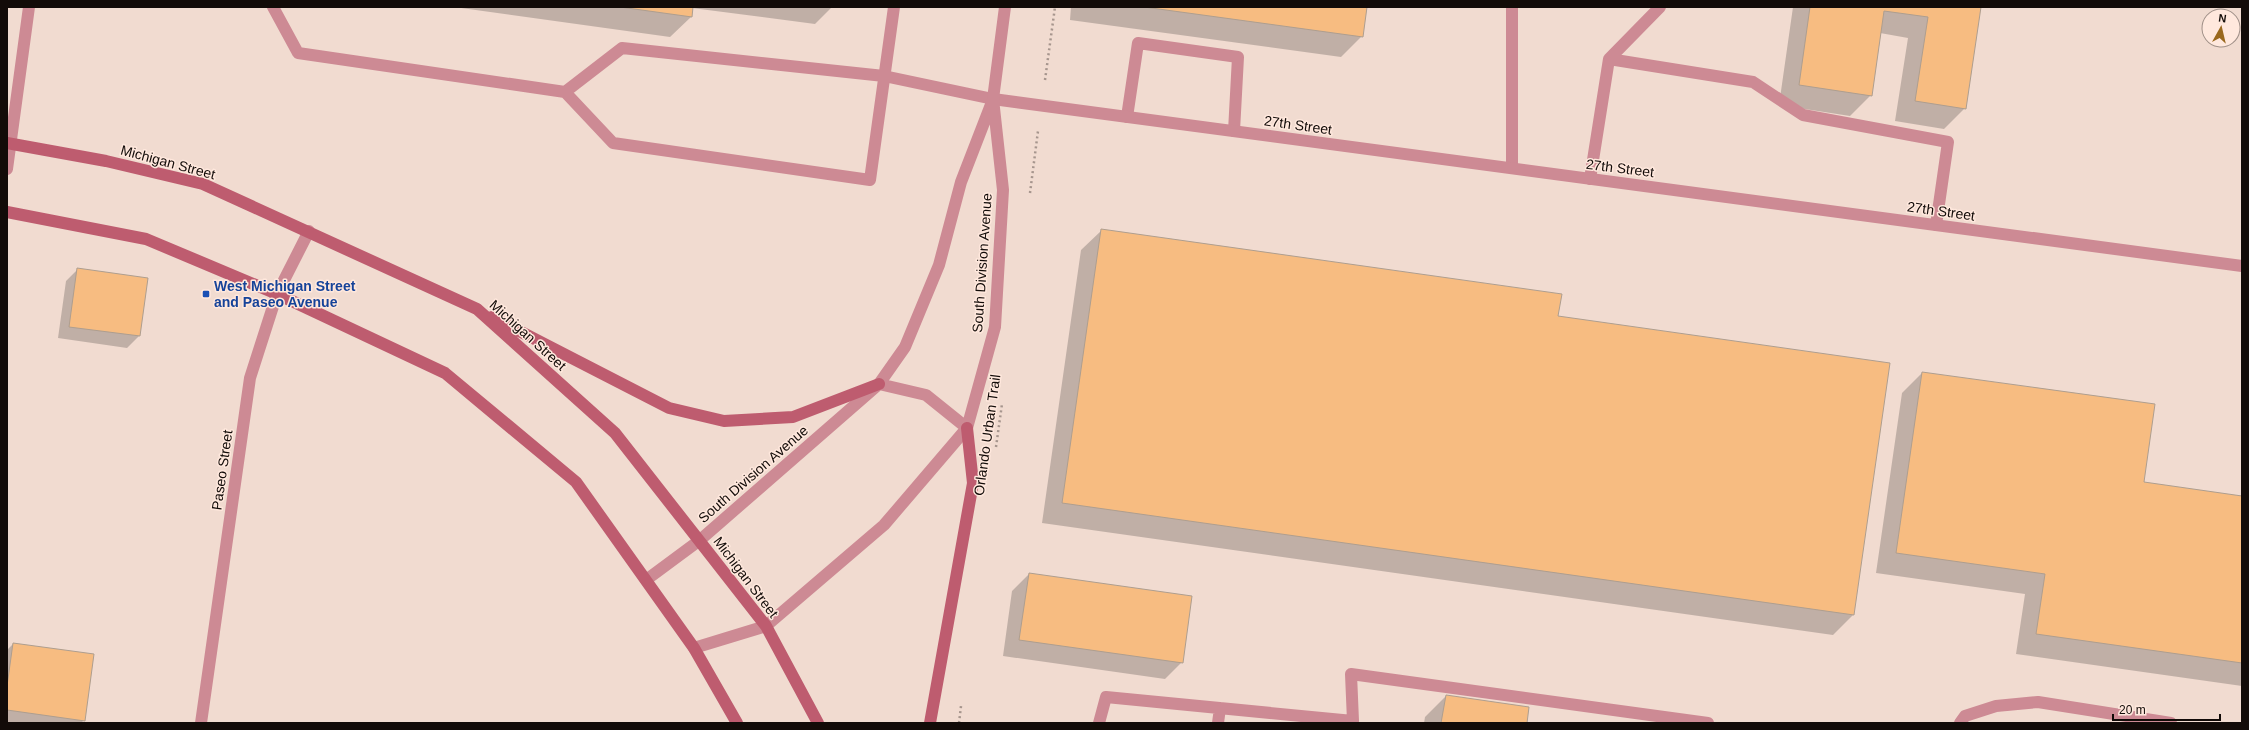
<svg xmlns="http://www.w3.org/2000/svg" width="2249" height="730" font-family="Arial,sans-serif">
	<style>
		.shadow { fill: #0003 }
		.building { fill: #f7bc81; stroke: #ae9e8f }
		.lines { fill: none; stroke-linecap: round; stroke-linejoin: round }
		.path { stroke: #a6958d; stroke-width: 2.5; stroke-dasharray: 2 3; stroke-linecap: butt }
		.service { stroke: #cd8a94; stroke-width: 12 }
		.minor { stroke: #cd8a94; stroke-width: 12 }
		.tertiary { stroke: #cd8a94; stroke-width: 12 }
		.secondary { stroke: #be5c6f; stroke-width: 12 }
		.transit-dot { fill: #1a4fb4; stroke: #ffe8dd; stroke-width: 1.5 }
		.labels { text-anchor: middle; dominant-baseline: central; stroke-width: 3; stroke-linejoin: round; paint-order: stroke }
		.street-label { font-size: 14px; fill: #120b08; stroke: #ffe8dd }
		.transit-label { font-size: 14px; font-weight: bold; fill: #164399; stroke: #ffe8dd; text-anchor: start }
	</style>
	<rect width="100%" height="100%" fill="#f1dbd0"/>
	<path class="shadow" d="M454,7H832L815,24L692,8L691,17L670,37Z
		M1071,7H1366L1362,36L1341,57L1070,20Z
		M1793,7H1980L1965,108L1944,129L1895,121L1908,38L1880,33L1871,95L1850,116L1779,105Z
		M1102,230L1557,316L1853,615L1833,635L1042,523L1081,250Z
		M78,269L147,279L139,336L127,348L58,338L66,281Z
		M1922,373L2143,483L2242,497V686L2016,654L2025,594L1876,573L1902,393Z
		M1029,574L1182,662L1165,679L1003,656L1012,591Z
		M13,644L84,720L81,723H7V650Z
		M1446,696L1526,723H1424L1425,717Z"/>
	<path class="building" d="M620,7H693L692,17Z
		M1144,7H1367L1363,37Z
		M1810,7H1981L1966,109L1915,101L1928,17L1884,11L1872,96L1799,85Z
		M1101,229L1562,294L1558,316L1890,363L1854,615L1062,503Z
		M77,268L148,278L140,336L69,327Z
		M1922,372L2155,404L2144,482L2242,496V663L2036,634L2045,574L1896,553Z
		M1029,573L1192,596L1183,663L1019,640Z
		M13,643L94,654L85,721L7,710V686Z
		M1446,695L1529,707L1527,723H1441Z"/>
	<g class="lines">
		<path class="path" d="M1045,80L1055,7
			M1030,193L1038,131
			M996,447L1002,404
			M959,723L961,706"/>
		<path class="service" d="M273,7L298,53L565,92L613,143L870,180L894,7
			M1512,7V168
			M1609,59L1660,7
			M565,92L622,48L884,76L993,99
			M1127,117L1138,43L1238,57L1234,131
			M1590,179L1609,59L1753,82L1803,115L1948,142L1936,225
			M1099,723L1106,697L1353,721L1351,674L1708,723
			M1218,723L1220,708
			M1960,723L1965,716L1996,706L2038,702L2171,723"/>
		<path class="minor" d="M993,99L2242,266
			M7,169L29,7
			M201,723L250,378L277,294L309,231"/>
		<path class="tertiary" d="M879,384L926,395L967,428
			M646,580L700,540L879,384L905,347L939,265L961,182L992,102
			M694,648L766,626L884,525L967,428L995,327L1003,190L993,99L1005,7"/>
		<path class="secondary" d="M7,143L106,161L203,184L477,309L615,433L766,626L818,723
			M7,212L146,239L277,294L445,373L576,482L694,648L737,723
			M492,317L669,408L724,421L793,417L879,384
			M930,723L973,483L967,428"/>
	</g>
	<rect class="transit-dot" x="202" y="290" width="8" height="8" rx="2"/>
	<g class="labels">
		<g class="street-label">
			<text transform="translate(1298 125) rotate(8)">27th Street</text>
			<text transform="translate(168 162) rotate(15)">Michigan Street</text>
			<text transform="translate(1620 168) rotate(7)">27th Street</text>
			<text transform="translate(1941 211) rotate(8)">27th Street</text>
			<text transform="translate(982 263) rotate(-86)">South Division Avenue</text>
			<text transform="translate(528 335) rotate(42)">Michigan Street</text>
			<text transform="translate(987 435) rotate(-82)">Orlando Urban Trail</text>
			<text transform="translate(222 470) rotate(-82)">Paseo Street</text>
			<text transform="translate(753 474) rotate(-41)">South Division Avenue</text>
			<text transform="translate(746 577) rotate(53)">Michigan Street</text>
		</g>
		<g class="transit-label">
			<text x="214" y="286">West Michigan Street<tspan x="214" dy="16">and Paseo Avenue</tspan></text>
		</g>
	</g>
	<rect width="2249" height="730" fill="none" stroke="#120b08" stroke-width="16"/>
	<g transform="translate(2221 28) rotate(8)"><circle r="19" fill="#ffe8dd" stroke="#a09088"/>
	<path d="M0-3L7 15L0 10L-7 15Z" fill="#9a681d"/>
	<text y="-6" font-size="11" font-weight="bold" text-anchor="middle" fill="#120b08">N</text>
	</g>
	<path d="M2113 714v6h107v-6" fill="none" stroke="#120b08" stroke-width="2"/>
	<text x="2119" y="714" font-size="12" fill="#120b08" stroke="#ffe8dd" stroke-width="3" paint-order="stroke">20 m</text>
</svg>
